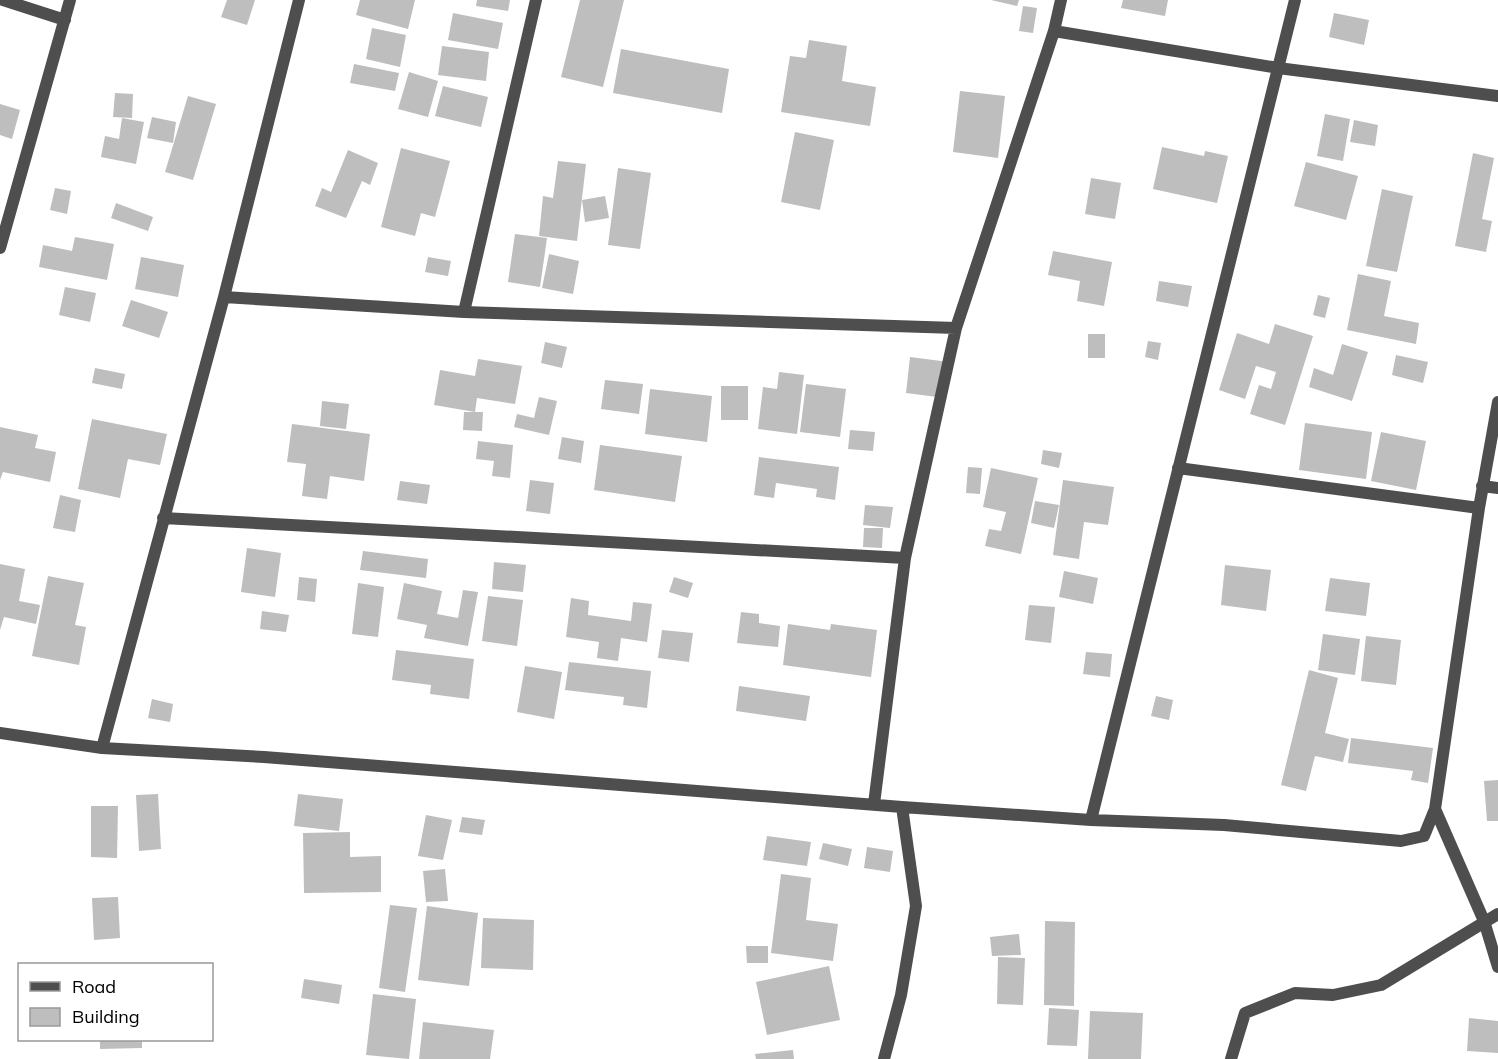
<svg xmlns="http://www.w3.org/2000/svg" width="1498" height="1059" font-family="Mulish,sans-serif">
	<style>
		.building { fill: #bebebe }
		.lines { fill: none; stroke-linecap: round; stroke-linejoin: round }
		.street { stroke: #4e4e4e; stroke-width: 12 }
	</style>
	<rect width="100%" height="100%" fill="#fff"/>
	<path class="building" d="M227,0H255L247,25L221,17Z
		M360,0H415L408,29L356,15Z
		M477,0H510L508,11L476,6Z
		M580,0H624L603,87L561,77Z
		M991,0H1019L1017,6Z
		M1123,0H1168L1165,16L1121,8Z
		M1023,6L1037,8L1033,33L1019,31Z
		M453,13L503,23L498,49L448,40Z
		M1334,13L1369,20L1364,45L1329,37Z
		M372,28L406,35L400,67L366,59Z
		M809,40L847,46L842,81L876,87L870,126L781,112L790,56L806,58Z
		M442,46L489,52L486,81L438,75Z
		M621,49L729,69L722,113L613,93Z
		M354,64L399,73L395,91L350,83Z
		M409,72L438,81L428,117L398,109Z
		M443,86L488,97L481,127L435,116Z
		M960,91L1005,96L998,158L953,152Z
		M115,93L133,94L132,118L113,117Z
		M188,96L216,104L193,180L165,172Z
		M0,104L20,110L12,139L0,135Z
		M1325,114L1350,119L1343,161L1317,156Z
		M152,117L176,122L173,143L147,138Z
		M122,118L144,122L136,164L101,157L105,136L119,139Z
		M1354,120L1378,125L1375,146L1350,142Z
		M795,132L834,140L820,210L781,202Z
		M1162,147L1204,156L1205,151L1228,156L1217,203L1153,189Z
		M401,148L450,161L435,217L421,213L415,236L381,227Z
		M348,150L378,163L370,185L362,181L346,218L315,206L322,188L331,192Z
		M1473,153L1494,158L1482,219L1492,221L1486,252L1455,246Z
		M558,161L586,164L577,241L539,236L543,196L553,198Z
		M1306,162L1358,176L1346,220L1294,206Z
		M618,168L651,173L640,249L608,245Z
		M1091,178L1121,183L1115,219L1085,214Z
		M55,188L71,191L67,214L50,210Z
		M1382,189L1413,196L1397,272L1366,266Z
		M605,196L609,218L585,222L582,200Z
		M116,203L153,217L148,231L111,218Z
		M515,234L547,238L540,287L508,282Z
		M75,237L114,244L107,280L39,267L43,245L72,251Z
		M1053,251L1112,262L1104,306L1077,301L1080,281L1048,275Z
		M549,254L579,261L573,294L542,288Z
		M141,257L184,265L178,297L135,289Z
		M428,257L451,261L448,276L425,272Z
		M1358,274L1391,281L1384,316L1419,323L1416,344L1347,330Z
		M1159,281L1192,286L1188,307L1156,301Z
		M65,287L96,293L90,322L59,315Z
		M1318,295L1330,298L1325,318L1313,315Z
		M131,300L168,312L159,338L122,326Z
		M1275,324L1313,336L1285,425L1250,414L1259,385L1271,389L1276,372L1256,366L1245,399L1219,390L1237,333L1269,344Z
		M1088,334H1105V358H1088Z
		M1148,341L1161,343L1158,360L1145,357Z
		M545,342L567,347L562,368L541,363Z
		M1342,344L1368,352L1352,401L1309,387L1314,368L1333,375Z
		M1396,355L1428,362L1423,383L1392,375Z
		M910,357L949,362L945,398L906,393Z
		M478,359L522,366L515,404L477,398L475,412L434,405L440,370L475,376Z
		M95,368L125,374L122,389L92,383Z
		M779,372L804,375L797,434L758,429L763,387L777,389Z
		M605,380L643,384L639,414L601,409Z
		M806,384L846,389L840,437L800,432Z
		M721,386H748V420H721Z
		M650,389L712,396L707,442L645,434Z
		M539,397L557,401L549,435L514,427L517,414L534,418Z
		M322,401L349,404L346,429L320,426Z
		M464,412H483L482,431L463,430Z
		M92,419L167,434L160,465L128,459L120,498L78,489Z
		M1305,423L1372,432L1366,479L1299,470Z
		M292,424L370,434L364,481L330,476L327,499L302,496L306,464L287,462Z
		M0,427L38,435L35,448L56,452L50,482L3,472L0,480Z
		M850,430L875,432L873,451L848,449Z
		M1381,432L1426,441L1416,490L1371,481Z
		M562,437L584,441L581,463L558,459Z
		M478,441L513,445L510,478L492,476L494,461L476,459Z
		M600,445L682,456L675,502L594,490Z
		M1043,450L1062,453L1059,468L1041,464Z
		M759,457L839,467L835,500L816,497L817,489L776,483L774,498L754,495Z
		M968,467L982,468L980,494L966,493Z
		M991,468L1038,478L1021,554L985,546L989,529L1001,531L1006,512L983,507Z
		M530,480L554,483L550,514L526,511Z
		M1063,480L1114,487L1108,525L1084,522L1079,559L1053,555Z
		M400,481L430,485L427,504L397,500Z
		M60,495L81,500L75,532L53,528Z
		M1035,501L1059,505L1054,528L1031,523Z
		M865,505L893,507L890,528L863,525Z
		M864,528H883L882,548L863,547Z
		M247,548L281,553L275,597L241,592Z
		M363,551L428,559L426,578L360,570Z
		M494,562L526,565L523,592L492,589Z
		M0,564L25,569L19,601L40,605L36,624L4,617L0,630Z
		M1225,565L1271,570L1266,611L1221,605Z
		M1064,571L1098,578L1093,604L1059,597Z
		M48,576L84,583L75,625L86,627L79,665L32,656Z
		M299,577L317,579L315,602L297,600Z
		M674,577L693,583L688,598L669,592Z
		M1330,578L1370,583L1366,616L1325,611Z
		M358,583L384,587L378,637L352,634Z
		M404,583L442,591L437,614L458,618L463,590L478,592L468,646L424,638L427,625L397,619Z
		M488,596L523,600L517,646L482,641Z
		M571,598L589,601L588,615L631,621L633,602L652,604L647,642L621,638L618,661L597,658L599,642L566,637Z
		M1029,605L1055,607L1051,643L1025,640Z
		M262,611L289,615L286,632L260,629Z
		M741,612L759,614V623L780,626L778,647L737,643Z
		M788,624L830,630L831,624L877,630L871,677L783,665Z
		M662,630L693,633L689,662L658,658Z
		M1323,634L1360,639L1355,675L1318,670Z
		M1366,636L1401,640L1396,685L1361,681Z
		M396,650L474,659L469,699L430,694L431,685L392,680Z
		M1086,652L1112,654L1110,677L1083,674Z
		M569,662L651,671L647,708L623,705L624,697L565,690Z
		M525,666L562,672L554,719L517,712Z
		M1309,670L1338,678L1325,733L1349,739L1343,762L1315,756L1306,791L1281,785Z
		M739,686L810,696L806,721L736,711Z
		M1156,696L1173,700L1169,720L1151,716Z
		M152,699L173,704L170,722L148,718Z
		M1351,738L1433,748L1428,783L1411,780L1413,771L1348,763Z
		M1498,780V821H1487L1484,781Z
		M158,794L161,849L139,851L136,795Z
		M298,794L343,799L339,831L294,826Z
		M91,806H118L117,858L91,857Z
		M426,815L452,820L443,860L418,856Z
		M462,817L485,820L482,835L459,832Z
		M350,832V857L381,856V892L304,893L303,833Z
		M767,836L811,842L807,866L763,860Z
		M823,843L852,849L848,866L819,859Z
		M867,847L893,851L890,872L864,868Z
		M445,869L448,901L426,902L423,871Z
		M781,874L811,878L806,920L838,924L833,961L771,953Z
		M118,897L120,938L94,940L92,898Z
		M390,905L417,908L405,992L379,988Z
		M427,906L478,913L469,986L418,980Z
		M483,918L534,920L533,970L481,968Z
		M1045,921L1075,922L1074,1006L1044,1005Z
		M1019,934L1021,955L992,956L990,937Z
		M746,946H768V963H747Z
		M998,957L1025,958L1023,1005L997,1004Z
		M829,966L840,1020L767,1035L756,982Z
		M304,979L342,985L339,1004L301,998Z
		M373,994L416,999L409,1059L366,1055Z
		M1049,1008L1079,1010L1077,1046L1047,1045Z
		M1090,1011L1143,1013L1141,1059H1088Z
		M1469,1018L1498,1021V1053L1467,1051Z
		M423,1022L494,1030L490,1059H419Z
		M100,1040H142V1048L100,1049Z
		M793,1050L794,1059H756L755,1054Z"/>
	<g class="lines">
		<path class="street" d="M3,0L65,20
			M1054,31L1278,68L1498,96
			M0,248L70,0
			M224,297L464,312L956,328
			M464,312L536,0
			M1178,468L1479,508
			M1482,486L1498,488
			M163,518L905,558
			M0,733L102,748L264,757L902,807L1091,820L1224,825L1401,841L1424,836L1435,809L1479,508L1498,402
			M102,748L224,297L299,0
			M874,804L905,558L956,328L1054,31L1061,0
			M1435,809L1484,921L1498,967
			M1091,820L1295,0
			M884,1059L901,995L916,906L902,807
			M1231,1059L1245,1013L1295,993L1333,995L1381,985L1498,914"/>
	</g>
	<rect x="18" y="963" width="195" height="78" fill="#ffffff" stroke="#999999" stroke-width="1.5"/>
	<rect x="30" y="982" width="30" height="9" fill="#4e4e4e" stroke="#999999" stroke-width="1.5"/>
	<text x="72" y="993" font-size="18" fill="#000000">Road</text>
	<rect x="30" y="1008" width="30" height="18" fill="#bebebe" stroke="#999999" stroke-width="1.5"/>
	<text x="72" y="1023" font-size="18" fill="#000000">Building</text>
</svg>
